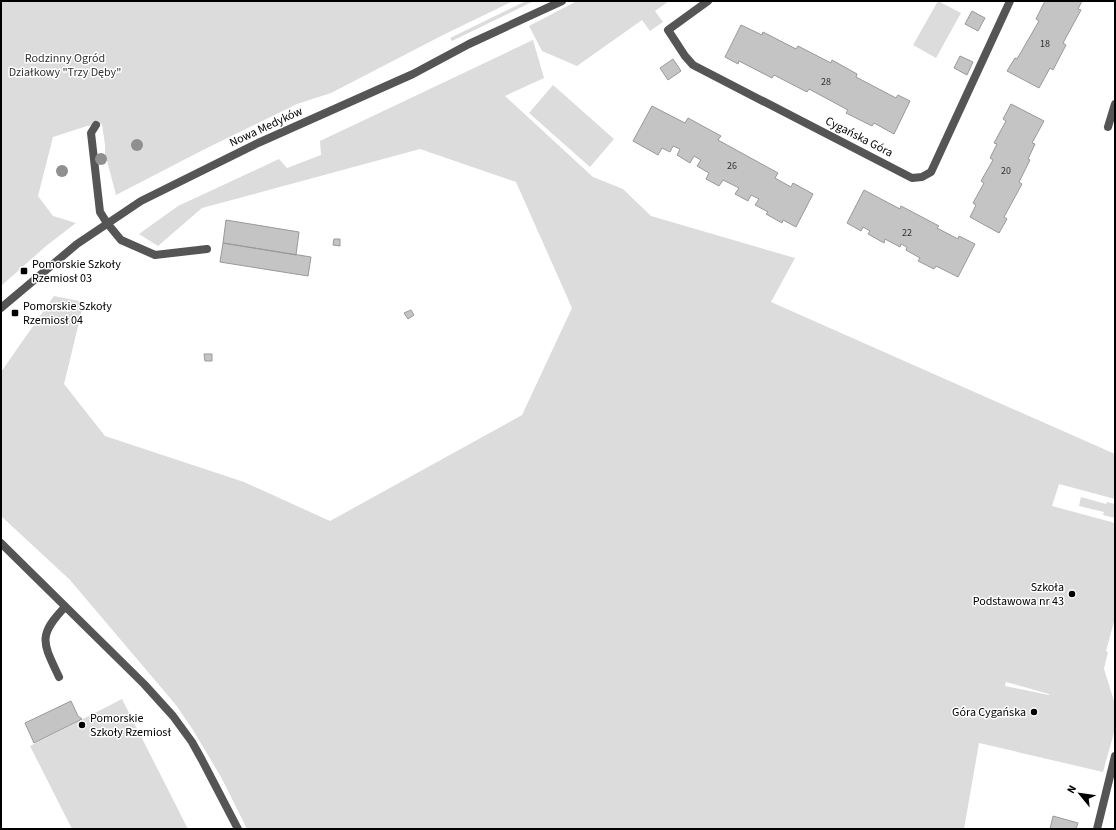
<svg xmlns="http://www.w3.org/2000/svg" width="1116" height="830" font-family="'Source Sans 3',sans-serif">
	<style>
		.green { fill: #dcdcdc; fill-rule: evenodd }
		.building { fill: #c4c4c4; stroke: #999 }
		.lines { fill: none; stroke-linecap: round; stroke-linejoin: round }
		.service { stroke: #555; stroke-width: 8 }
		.minor { stroke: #555; stroke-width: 8 }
		.tertiary { stroke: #555; stroke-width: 8 }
		.tree { fill: #8f8f8f }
		.poi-dot { fill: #000; stroke: #fff; stroke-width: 1.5 }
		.labels { text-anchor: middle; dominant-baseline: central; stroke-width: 3; stroke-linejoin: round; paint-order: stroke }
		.number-label { font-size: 10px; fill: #313131 }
		.park-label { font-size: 12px; fill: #333; stroke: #fff }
		.street-label { font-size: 12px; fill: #000; stroke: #fff }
		.poi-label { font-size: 12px; fill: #000; stroke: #fff; text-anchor: start }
	</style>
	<rect width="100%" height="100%" fill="#fff"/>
	<path class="green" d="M1,1H513L443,35L331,93L297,104L201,151L116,195L105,153V145L102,124L87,126L53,137L38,196L53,216L76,223L46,246L1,286Z
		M526,1H534L452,41L450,38Z
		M577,1H669L655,11L663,22L650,31L642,20L577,66L542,51L529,26Z
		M938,1L961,13L936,58L913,45Z
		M533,40L544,78L505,96L593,177L623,189L651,216L795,258L771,302L1115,454V499L1059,484L1052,506L1115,523V618L1106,651L1108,652L1104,669L1115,704V729L1103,772L979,743L964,829H247L221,777L193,730L176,705L70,580L1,516V372L54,296L84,302L64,384L105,436L244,482L330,521L522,415L572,308L516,182L420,149L202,208L158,246L139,234L178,206L279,159L287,168L321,155L320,141ZM1006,682L1049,694V695L1005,686Z
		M553,85L614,139L590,167L529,113Z
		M1081,497L1106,504L1107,502L1115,504V518L1103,515L1104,512L1079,506Z
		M122,699L188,829H72L30,746Z"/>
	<path class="building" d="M1045,1H1082L1078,9L1081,10L1063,43L1066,45L1053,70L1050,68L1039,88L1007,71L1015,58L1017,59L1039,21L1036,19Z
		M972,11L985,18L978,31L965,24Z
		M741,25L762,35L763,32L796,49L798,46L831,63L832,60L857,74L856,77L896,98L898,95L910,101L894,134L874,123L872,126L846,113L848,110L809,89L807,92L774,75L772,78L739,61L738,64L725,57Z
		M960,56L973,62L967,75L954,68Z
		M673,59L681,71L668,80L660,68Z
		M1011,104L1044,121L1032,143L1035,144L1028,159L1030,160L1019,182L1022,184L1004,217L1007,219L999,233L970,217L976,205L973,203L984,183L981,181L993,160L990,158L997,144L994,143L1006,121L1003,119Z
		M652,106L685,123L688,118L721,136L718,140L778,173L775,178L791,187L793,183L813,194L796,227L783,220L782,223L766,214L768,212L755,205L759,199L751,195L748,201L735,194L739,188L723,180L719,186L706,179L709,173L697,166L701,160L694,156L690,163L677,155L680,149L673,146L670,152L662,148L658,155L633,141Z
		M864,190L900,209L901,206L939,226L937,228L958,239L959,236L975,244L958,277L936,266L934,269L918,261L920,258L906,250L907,247L901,244L900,247L885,239L884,243L868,234L870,231L863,227L861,231L847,223Z
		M226,220L299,232L296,255L223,243Z
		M334,239H340V246L333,245Z
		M223,243L311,257L308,276L220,262Z
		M411,310L414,315L408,319L404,313Z
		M204,354H212V361H205Z
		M71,701L78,716L82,719L34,743L25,723Z
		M1053,816L1078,823L1076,829H1050Z"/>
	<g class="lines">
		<path class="service" d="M96,125L91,133L100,212L107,223L121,240L155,255L207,249
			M1,543L144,684L173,716L192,742L202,760L238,829
			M59,677C43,643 37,636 65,607
			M1097,829L1115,756"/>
		<path class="minor" d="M708,1L668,30L685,56L693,65L912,178L922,177L931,172L1010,1
			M1108,127L1115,104"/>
		<path class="tertiary" d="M1,308L77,244L141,201L258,143L413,74L469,44L562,1"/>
	</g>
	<g class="tree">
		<circle cx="137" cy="145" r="6"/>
		<circle cx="101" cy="159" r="6"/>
		<circle cx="62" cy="171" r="6"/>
	</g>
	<g class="poi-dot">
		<rect x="20" y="267" width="8" height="8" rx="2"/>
		<rect x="11" y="309" width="8" height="8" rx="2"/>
		<circle cx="1072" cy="594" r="4"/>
		<circle cx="1034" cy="712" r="4"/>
		<circle cx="82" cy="725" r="4"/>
	</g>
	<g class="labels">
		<g class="number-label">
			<text x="1045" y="44">18</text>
			<text x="826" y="82">28</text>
			<text x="732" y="166">26</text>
			<text x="1006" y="171">20</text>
			<text x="907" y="233">22</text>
		</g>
		<g class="park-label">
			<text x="65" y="58">Rodzinny Ogród<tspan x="65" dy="14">Działkowy "Trzy Dęby"</tspan></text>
		</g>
		<g class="street-label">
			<text transform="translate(266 127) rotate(-25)">Nowa Medyków</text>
			<text transform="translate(859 137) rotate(27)">Cygańska Góra</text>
		</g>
		<g class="poi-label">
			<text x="32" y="264">Pomorskie Szkoły<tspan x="32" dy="14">Rzemiosł 03</tspan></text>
			<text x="23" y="306">Pomorskie Szkoły<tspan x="23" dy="14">Rzemiosł 04</tspan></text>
			<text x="1064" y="587" text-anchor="end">Szkoła<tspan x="1064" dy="14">Podstawowa nr 43</tspan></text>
			<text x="1026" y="712" text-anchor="end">Góra Cygańska</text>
			<text x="90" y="718">Pomorskie<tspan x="90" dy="14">Szkoły Rzemiosł</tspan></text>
		</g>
	</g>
	<rect width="1116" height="830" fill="none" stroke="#000000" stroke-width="4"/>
	<g transform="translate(1080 794) rotate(299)" stroke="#ffffff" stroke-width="3" paint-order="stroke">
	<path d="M0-3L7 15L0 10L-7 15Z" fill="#000000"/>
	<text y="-6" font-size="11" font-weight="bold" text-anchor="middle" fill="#000000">N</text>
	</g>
</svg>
